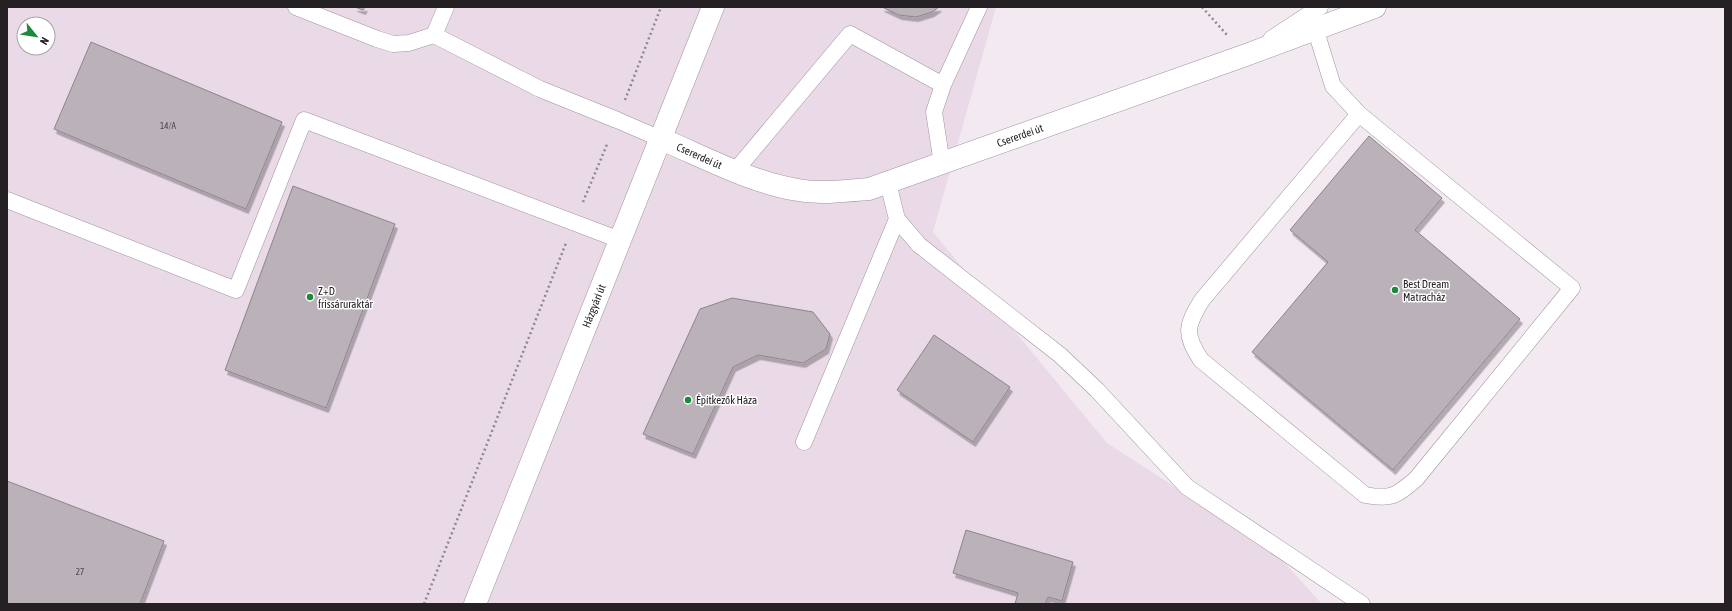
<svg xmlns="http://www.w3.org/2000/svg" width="1732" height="611" font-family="'Asap Condensed',sans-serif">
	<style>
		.built { fill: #eadae8; fill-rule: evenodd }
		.building { fill: #bab1b9; stroke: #8d858c; filter: url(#shadow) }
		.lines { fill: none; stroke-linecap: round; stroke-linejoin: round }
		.lane-casing { stroke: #9d949c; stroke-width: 17 }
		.street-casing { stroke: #9d949c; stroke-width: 23 }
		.primary-casing { stroke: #9d949c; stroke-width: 23 }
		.path { stroke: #8e878d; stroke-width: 2.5; stroke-dasharray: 2 3; stroke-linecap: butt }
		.lane { stroke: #fff; stroke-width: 16 }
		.street { stroke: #fff; stroke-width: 22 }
		.primary { stroke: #fff; stroke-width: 22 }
		.poi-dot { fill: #1d893f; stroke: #fff; stroke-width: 1.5 }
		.labels { text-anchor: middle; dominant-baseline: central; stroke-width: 3; stroke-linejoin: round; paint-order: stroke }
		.number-label { font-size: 9px; fill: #4a4448 }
		.street-label { font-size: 11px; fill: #242023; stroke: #fff }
		.poi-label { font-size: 11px; fill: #242023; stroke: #fff; text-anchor: start }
	</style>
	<defs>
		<filter id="shadow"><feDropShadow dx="2.5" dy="4.5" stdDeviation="0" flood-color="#0004"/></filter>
	</defs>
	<rect width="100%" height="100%" fill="#f2e9f1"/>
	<path class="built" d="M7,7H996L933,232L1107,443L1274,551L1322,604H7ZM24,24H48V48H24Z"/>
	<path class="building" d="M355,7H365L363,10Z
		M882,7H939L932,12L916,17L899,15Z
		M91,42L282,122L246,209L54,129Z
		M1369,136L1442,198L1415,230L1520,319L1393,470L1252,352L1328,262L1290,230Z
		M293,186L395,224L326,408L225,370Z
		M732,298L813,312L830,334L826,349L803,363L758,355L733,367L693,454L643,434L700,309Z
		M934,335L1010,387L973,442L897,390Z
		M7,481L164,541L140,604H7Z
		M966,530L1073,562L1062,601L1048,597L1045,604H1015L1018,593L953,573Z"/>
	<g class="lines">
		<defs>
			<path id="lane" d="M296,7L377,39L393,44L409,43L434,35L540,89L617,120L661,139
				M1315,28L1333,86L1359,114L1572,288L1416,479C1396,496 1391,500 1365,495L1201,360C1184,334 1186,326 1202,300L1359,114
				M434,35L446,7
				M1271,39L1320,7
				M942,164L934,112L943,85L979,7
				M736,170L850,34L943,85
				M888,183L897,219L919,245L1060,355L1097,390L1187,487L1362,604
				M7,200L236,290L304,120L620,240
				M804,442L897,219"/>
			<g id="street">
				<path id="s1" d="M661,139C704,157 752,183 798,190C821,194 846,191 869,189L1246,55L1375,7"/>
			</g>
			<g id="primary">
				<path id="s2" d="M475,604L713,7"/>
			</g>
		</defs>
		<use href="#lane" class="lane-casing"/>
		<use href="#street" class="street-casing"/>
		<use href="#primary" class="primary-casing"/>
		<path class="path" d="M1202,7L1227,35
			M625,100L661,7
			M583,202L608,142
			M424,604L566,243"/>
		<use href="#lane" class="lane"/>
		<use href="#street" class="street"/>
		<use href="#primary" class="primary"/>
	</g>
	<g class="poi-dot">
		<circle cx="1395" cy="290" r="4"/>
		<circle cx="310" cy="297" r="4"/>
		<circle cx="688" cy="400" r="4"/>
	</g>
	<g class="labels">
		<g class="number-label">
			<text x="168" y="126">14/A</text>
			<text x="80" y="572">27</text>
		</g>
		<g class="street-label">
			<text stroke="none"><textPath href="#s1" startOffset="378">Csererdei út</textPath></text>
			<text stroke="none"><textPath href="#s1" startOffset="42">Csererdei út</textPath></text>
			<text stroke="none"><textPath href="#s2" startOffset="321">Házgyári út</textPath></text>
		</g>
		<g class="poi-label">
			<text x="1403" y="284">Best Dream<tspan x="1403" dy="13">Matracház</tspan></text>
			<text x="318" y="291">Z+D<tspan x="318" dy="13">frissáruraktár</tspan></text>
			<text x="696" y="400">Építkezők Háza</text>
		</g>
	</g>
	<rect width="1732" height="611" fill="none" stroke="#242023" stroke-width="16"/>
	<g transform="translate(36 36) rotate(120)"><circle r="19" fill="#ffffff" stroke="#a7a6a7"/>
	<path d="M0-3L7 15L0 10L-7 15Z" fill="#1d893f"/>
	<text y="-6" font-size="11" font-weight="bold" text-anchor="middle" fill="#242023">N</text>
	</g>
</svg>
